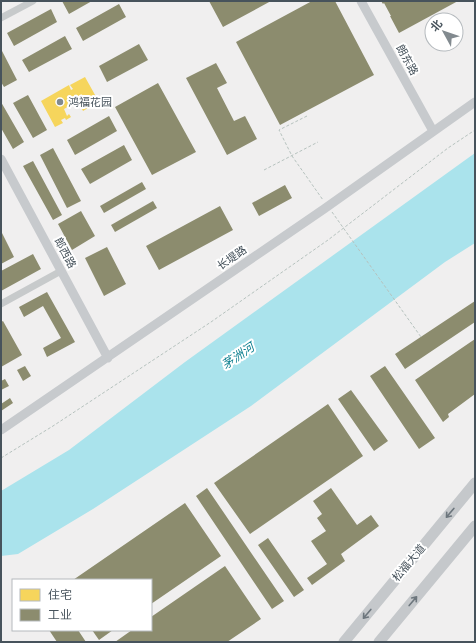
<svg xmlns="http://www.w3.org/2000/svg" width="476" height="643" font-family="'DejaVu Sans','Noto Sans SC',sans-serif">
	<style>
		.water { fill: #aae3ec }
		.homes { fill: #f6d55c }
		.industry { fill: #8c8c6e }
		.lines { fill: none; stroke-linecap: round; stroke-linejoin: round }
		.path { stroke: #b6c2be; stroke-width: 1; stroke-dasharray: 3 2; stroke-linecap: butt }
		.street { stroke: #c7cacb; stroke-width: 7 }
		.secondary { stroke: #c7cacd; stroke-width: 9 }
		.primary { stroke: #c5c8cb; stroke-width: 11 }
		.oneway { stroke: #6d767d }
		.poi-dot { fill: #828a8f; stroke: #fff; stroke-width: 1.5 }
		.labels { text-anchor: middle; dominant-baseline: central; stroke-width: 4; stroke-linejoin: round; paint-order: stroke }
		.street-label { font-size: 11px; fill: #47535c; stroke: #fff }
		.poi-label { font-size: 11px; fill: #47535c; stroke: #fff; text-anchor: start }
		.water-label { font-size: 12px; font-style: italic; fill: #0f8090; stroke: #fff }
	</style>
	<rect width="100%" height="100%" fill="#f0efef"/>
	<path class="water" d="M475,153V243L445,262L251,406L93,509L18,554L1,556V491L69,450L185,362Z"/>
	<path class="homes" d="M85,77L99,102L91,106L90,104L87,105L88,108L83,111L82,109L84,108L80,100L64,109L67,116L69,114L71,117L66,120L65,118L61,120L63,123L55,127L41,101L69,85L71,90L73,89L70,85Z"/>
	<path class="industry" d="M62,1H92L69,14Z
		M209,1H271L223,27Z
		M312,1H335L374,75L280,125L236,42Z
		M381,1H458L399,33L390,16H391L384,3L383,4Z
		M119,4L126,17L83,41L76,28Z
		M51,9L57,22L14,46L7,33Z
		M65,36L72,49L29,72L22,60Z
		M139,44L148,60L107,82L99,66Z
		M1,49L17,80L4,87L1,82Z
		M216,63L227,83L217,88L234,121L245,116L257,139L227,155L186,78Z
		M158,83L196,152L152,175L115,107Z
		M28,95L47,130L33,138L13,103Z
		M1,102L24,142L13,149L1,128Z
		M109,116L117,131L75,155L67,140Z
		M124,145L132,160L90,184L81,169Z
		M53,148L81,201L67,208L40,155Z
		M33,161L62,215L53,220L23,166Z
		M142,182L146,189L104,213L100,206Z
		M285,185L292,198L259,216L252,203Z
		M153,201L157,208L115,232L111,225Z
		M220,206L233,230L159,270L146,246Z
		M81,211L95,236L72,250L58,224Z
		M1,231L14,257L1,264Z
		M107,247L126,284L104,296L85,258Z
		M33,254L41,269L1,291V271Z
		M47,292L75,342L47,357L43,348L61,338L43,306L24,317L19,307Z
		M475,301V322L405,369L395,354Z
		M3,321L22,355L1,367V322Z
		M475,339V394L448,414L449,417L443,422L415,380Z
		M25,366L31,376L23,381L17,370Z
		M385,366L435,438L419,449L370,376Z
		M5,379L9,386L1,390V381Z
		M351,390L388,441L374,451L338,399Z
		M10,398L13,403L1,411V404Z
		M328,404L363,456L250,534L214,483Z
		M207,488L284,601L272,609L196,496Z
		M331,488L357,525L371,515L379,526L341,554L345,561L312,585L307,578L327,564L311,541L326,531L317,518L322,514L313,501Z
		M185,503L221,556L151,604V580H73Z
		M268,538L304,590L294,597L258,545Z
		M225,566L261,619L227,642H115L132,630H151V617Z
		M49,630H78L86,642H57Z
		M92,630H113L99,640Z"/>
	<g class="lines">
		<path class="path" d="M307,116L279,130L292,156L323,200
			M264,170L318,142
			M332,212L421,337
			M1,458L53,426L211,322L328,240L448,148L475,130"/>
		<path class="street" d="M1,18L33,1
			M1,304L61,271"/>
		<path class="secondary" d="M361,1L433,131
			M1,159L108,358
			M1,430L324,209L475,102"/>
		<path class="primary" d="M344,642L475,483
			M379,642L475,526"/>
	</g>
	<defs><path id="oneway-shaft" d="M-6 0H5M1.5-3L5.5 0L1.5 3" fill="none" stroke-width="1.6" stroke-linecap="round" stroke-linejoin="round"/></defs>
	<g class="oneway">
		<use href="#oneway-shaft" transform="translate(450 513) rotate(130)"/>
		<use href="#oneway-shaft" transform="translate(413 601) rotate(-50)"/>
		<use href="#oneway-shaft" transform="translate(367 614) rotate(130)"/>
	</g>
	<circle class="poi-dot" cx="60" cy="102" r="4"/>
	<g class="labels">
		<g class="street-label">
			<text transform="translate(407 60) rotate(61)">朗东路</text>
			<text transform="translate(65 253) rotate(62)">郎西路</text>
			<text transform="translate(232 258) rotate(-35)">长堤路</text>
			<text transform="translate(409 563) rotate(-50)">松福大道</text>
		</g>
		<g class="poi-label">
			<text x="68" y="102">鸿福花园</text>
		</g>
		<g class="water-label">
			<text transform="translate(238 356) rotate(-34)">茅洲河</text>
		</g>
	</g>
	<rect width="476" height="643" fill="none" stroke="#47535c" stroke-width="4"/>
	<rect x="12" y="579" width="140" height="52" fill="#ffffff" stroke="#b5babe"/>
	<rect x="20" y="589" width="20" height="12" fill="#f6d55c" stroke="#b5babe"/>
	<text x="48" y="599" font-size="12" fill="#47535c">住宅</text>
	<rect x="20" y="609" width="20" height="12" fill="#8c8c6e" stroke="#b5babe"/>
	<text x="48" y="619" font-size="12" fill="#47535c">工业</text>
	<g transform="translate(444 32) rotate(310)"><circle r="19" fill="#ffffff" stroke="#b5babe"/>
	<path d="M0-3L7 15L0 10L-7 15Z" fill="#828a8f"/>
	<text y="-6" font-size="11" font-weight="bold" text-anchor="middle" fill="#47535c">北</text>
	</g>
</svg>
